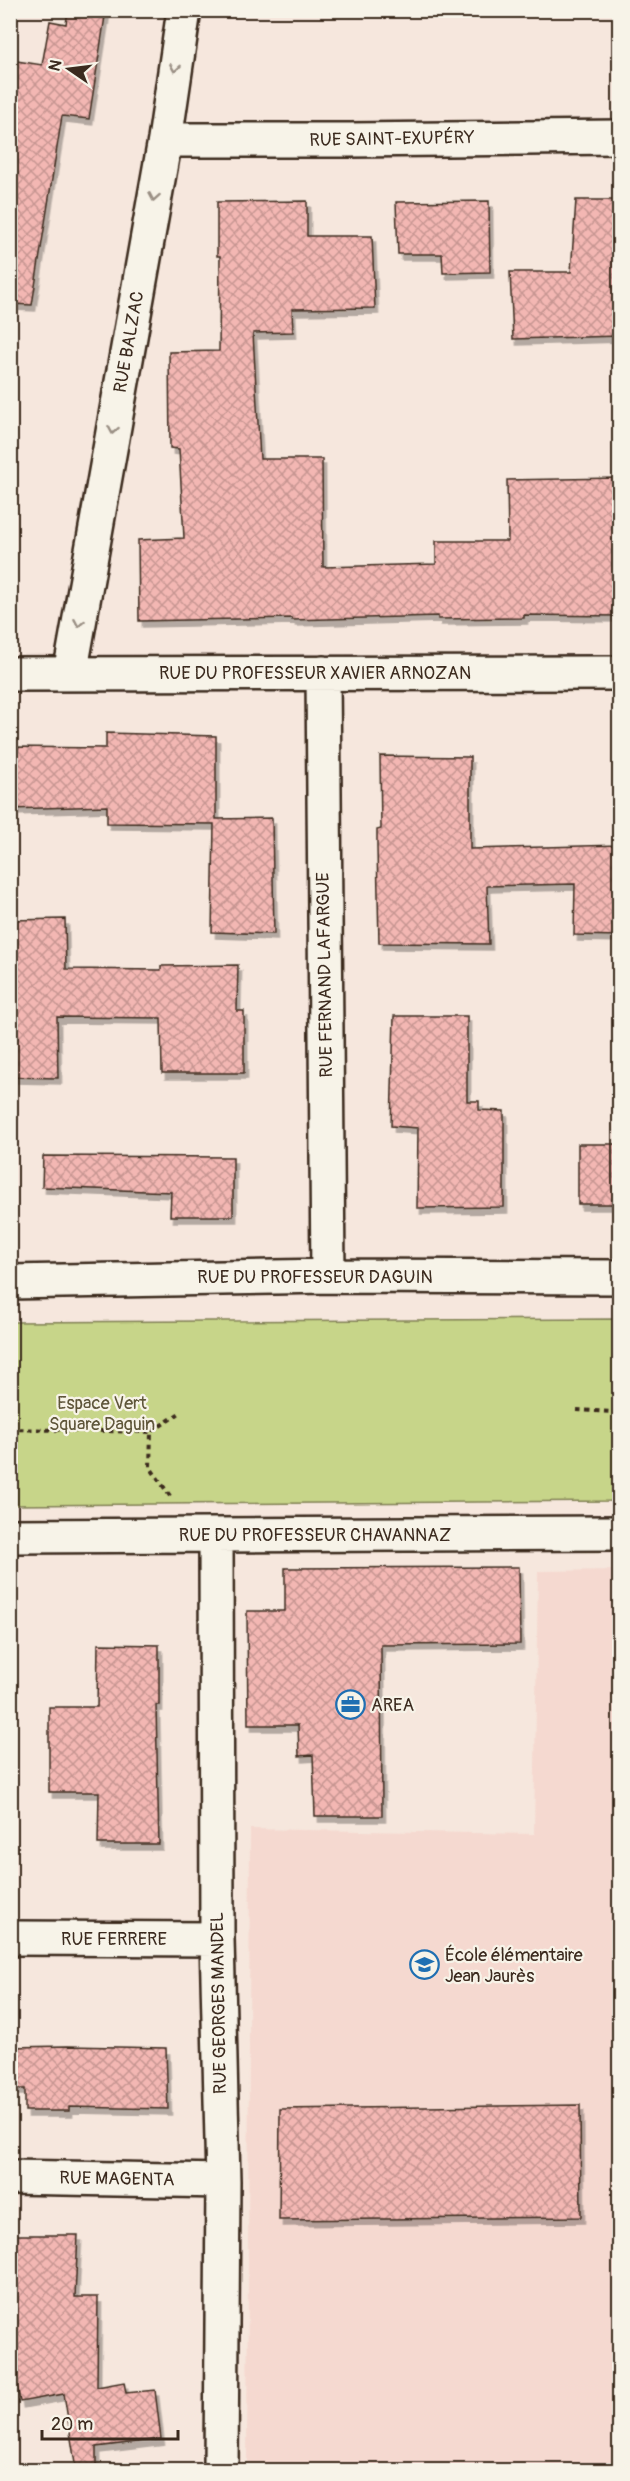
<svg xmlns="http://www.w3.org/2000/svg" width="630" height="2481" font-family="Pangolin,sans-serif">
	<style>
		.built { fill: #f5d9d0 }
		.green { fill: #c7d589; stroke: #818054; stroke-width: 1.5 }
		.building { fill: url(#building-cross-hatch); stroke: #3b2a1e; stroke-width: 1.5; filter: url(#shadow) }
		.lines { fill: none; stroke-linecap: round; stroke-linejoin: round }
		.minor-casing { stroke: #3b2a1e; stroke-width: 38 }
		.path { stroke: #3b2a1e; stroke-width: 4; stroke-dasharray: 4.5 4.5; stroke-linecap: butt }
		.minor { stroke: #f7f3e8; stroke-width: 33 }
		.oneway { stroke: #998e83 }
		.labels { text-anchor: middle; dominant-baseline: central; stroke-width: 4.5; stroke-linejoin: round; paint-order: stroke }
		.street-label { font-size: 18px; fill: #3b2a1e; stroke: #f7f3e8 }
		.park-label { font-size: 18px; fill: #5e5539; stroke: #f7f3e8 }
		.poi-label { font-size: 18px; fill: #3b2a1e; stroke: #f7f3e8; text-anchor: start }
	</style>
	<defs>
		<pattern id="building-cross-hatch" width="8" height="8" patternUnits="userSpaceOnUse" patternTransform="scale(1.5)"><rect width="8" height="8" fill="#f3b7b3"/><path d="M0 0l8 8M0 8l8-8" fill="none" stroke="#c69591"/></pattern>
		<filter id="shadow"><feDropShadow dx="3.5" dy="6" stdDeviation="0" flood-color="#0004"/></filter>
	</defs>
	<rect width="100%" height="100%" fill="#f6e7dd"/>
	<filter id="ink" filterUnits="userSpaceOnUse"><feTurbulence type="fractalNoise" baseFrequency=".0167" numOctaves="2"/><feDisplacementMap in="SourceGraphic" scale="12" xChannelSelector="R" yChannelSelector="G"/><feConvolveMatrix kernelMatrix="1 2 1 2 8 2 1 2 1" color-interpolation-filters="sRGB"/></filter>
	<g filter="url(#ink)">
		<path class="built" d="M619,1570V2470H247L250,1829L534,1834L538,1571Z"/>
		<path class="green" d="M619,1319V1501L11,1505V1322Z"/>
		<path class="building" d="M68,10H106L89,119L62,116L32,305L10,304V60L42,65L50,21L66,24Z
			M576,200H620V336L513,339L510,272H571Z
			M307,201V236H372L375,308L292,309L293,332L253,333L260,459H322L323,567L436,564V541H508L507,480L616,478V564H620V616L524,615V618L438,619V616L292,620V618L139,621L138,540L184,538L179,449L170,448L169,352L219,351L220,256H217V202Z
			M489,201L490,272L443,273L442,254H398L396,202Z
			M106,733L216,736V819L272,818L274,934L212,932L214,824L107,823V806L10,809V747L106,748Z
			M380,756L470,757V849L620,845V936L574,935L575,884L487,886L489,944L379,943L377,847V830L381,829Z
			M65,919L66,969L161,970V966L238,965L237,1011H244V1073H162L161,1018L57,1017L58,1078L10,1077V920Z
			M394,1016H467V1101H479V1110L504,1111V1207L417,1208L418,1128L391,1126Z
			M578,1144H620V1204H578Z
			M43,1156L233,1157V1216H170L171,1192L42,1187Z
			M519,1567L520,1644L381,1645L382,1816H315L313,1755L299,1756L298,1725H248L247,1611H285V1568Z
			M98,1644L159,1645V1705H156L159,1844H98L99,1792H49V1707H97Z
			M68,2046L166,2048L168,2109L69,2107V2111H25V2089H10V2047Z
			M580,2105L581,2217L279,2220L280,2109Z
			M14,2235H78L75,2297H98L97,2387L124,2382L126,2393L155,2390L161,2439L96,2447V2470H76L64,2394L20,2402L17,2386L10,2388V2346H14Z"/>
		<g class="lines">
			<defs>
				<path id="minor" d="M165,140H350L620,137
					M323,673L328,1276
					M10,674L620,673
					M70,674L165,140L184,10
					M10,1282L328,1276L620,1277
					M10,1536L620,1533
					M216,1536L217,1939L223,2181L221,2470
					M10,1938L217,1939
					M10,2177L223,2181"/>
			</defs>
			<use href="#minor" class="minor-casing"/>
			<path class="path" d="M577,1410L612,1412L620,1410
				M10,1429L151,1432
				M170,1496L150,1467L151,1432L181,1412"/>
			<use href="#minor" class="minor"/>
		</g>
		<defs><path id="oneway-chevron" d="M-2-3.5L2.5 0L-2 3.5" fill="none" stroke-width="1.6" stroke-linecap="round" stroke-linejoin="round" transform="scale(1.5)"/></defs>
		<g class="oneway">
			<use href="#oneway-chevron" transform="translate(175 68) rotate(99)"/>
			<use href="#oneway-chevron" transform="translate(154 197) rotate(100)"/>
			<use href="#oneway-chevron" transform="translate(113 430) rotate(100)"/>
			<use href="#oneway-chevron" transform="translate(79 623) rotate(100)"/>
		</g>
	</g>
	<defs>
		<symbol id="office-ring" viewBox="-11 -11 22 22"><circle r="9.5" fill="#f7f3e8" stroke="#1f6fb2" stroke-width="1.5"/><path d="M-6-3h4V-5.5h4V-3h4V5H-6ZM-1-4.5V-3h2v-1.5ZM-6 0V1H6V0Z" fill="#1f6fb2"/></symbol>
		<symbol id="school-ring" viewBox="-11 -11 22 22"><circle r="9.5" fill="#f7f3e8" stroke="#1f6fb2" stroke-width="1.5"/><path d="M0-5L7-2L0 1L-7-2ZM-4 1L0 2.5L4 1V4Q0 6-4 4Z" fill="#1f6fb2"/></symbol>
	</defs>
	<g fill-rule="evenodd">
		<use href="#office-ring" x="334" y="1688" width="33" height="33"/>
		<use href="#school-ring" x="408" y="1948" width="33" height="33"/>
	</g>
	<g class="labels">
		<g class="street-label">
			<text transform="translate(392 139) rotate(-1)">RUE SAINT-EXUPÉRY</text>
			<text transform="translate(129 342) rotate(-80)">RUE BALZAC</text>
			<text x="315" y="673">RUE DU PROFESSEUR XAVIER ARNOZAN</text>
			<text transform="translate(325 975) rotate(-91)">RUE FERNAND LAFARGUE</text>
			<text x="315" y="1277">RUE DU PROFESSEUR DAGUIN</text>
			<text x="315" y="1535">RUE DU PROFESSEUR CHAVANNAZ</text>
			<text x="114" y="1939">RUE FERRERE</text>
			<text transform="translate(219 2003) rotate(-91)">RUE GEORGES MANDEL</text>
			<text transform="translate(117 2179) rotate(1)">RUE MAGENTA</text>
		</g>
		<g class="park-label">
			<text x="102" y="1403">Espace Vert<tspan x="102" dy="21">Square Daguin</tspan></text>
		</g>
		<g class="poi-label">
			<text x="371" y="1705">AREA</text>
			<text x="445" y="1955">École élémentaire<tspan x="445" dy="21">Jean Jaurès</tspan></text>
		</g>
	</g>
	<rect width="630" height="2481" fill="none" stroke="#f7f3e8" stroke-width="36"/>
	<rect x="18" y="18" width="594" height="2445" fill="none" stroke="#3b2a1e" stroke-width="2" filter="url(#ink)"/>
	<g transform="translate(69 69) rotate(284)" stroke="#f7f3e8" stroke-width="4.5" paint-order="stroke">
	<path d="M0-4.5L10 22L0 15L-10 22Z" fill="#3b2a1e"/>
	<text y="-9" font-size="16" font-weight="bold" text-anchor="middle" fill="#3b2a1e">N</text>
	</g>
	<path d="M42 2430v9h136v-9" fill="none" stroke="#3b2a1e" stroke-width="3"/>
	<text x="51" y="2430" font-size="18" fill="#3b2a1e" stroke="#f7f3e8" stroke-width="4.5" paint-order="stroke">20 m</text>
</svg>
